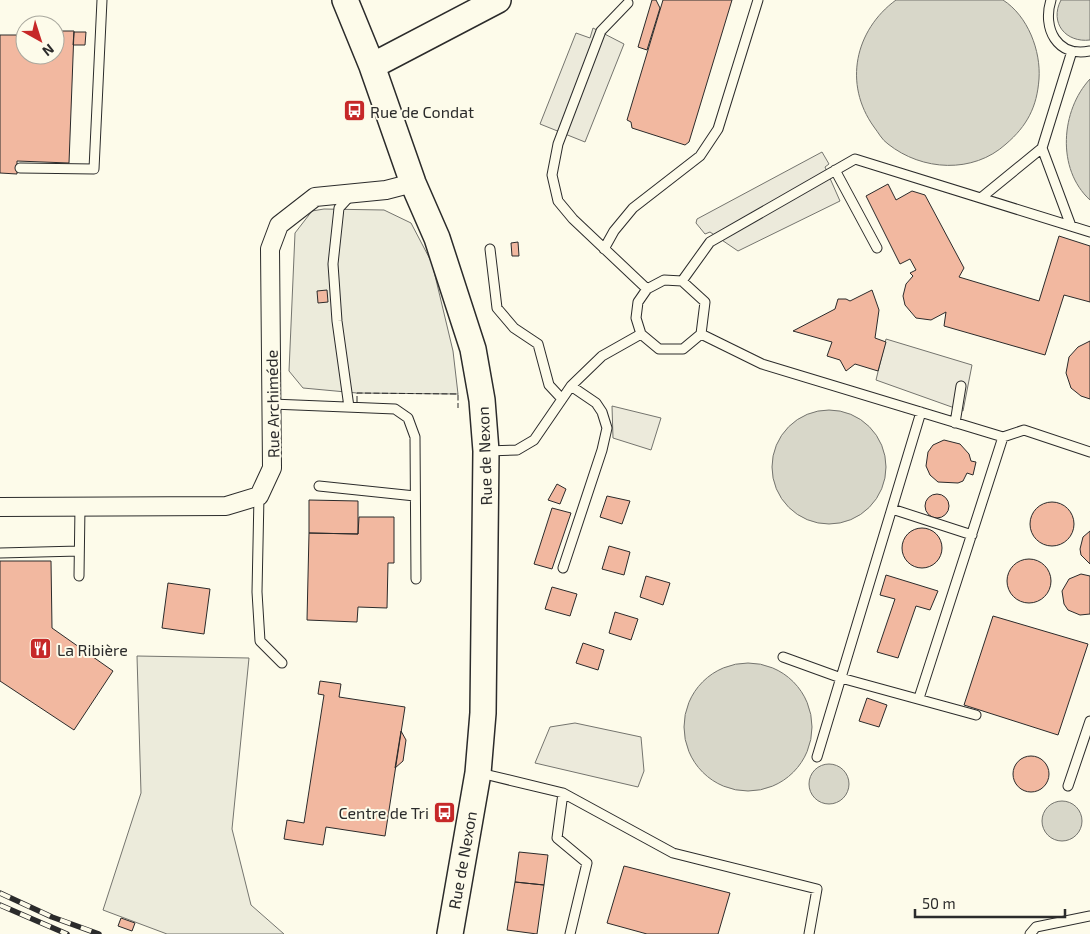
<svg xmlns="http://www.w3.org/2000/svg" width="1090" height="934" font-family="'Exo 2',sans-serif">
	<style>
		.green { fill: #ecebdb; stroke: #74746e }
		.parking { fill: #eceadb; stroke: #74746e }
		.water { fill: #d8d7c9; stroke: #74746e }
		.building { fill: #f2b8a0; stroke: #2b2b2b }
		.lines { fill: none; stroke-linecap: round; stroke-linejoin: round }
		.lane-casing { stroke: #2b2b2b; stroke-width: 11 }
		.street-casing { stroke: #2b2b2b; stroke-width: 20 }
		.secondary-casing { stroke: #2b2b2b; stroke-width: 28 }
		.lane { stroke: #fdfbea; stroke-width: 9 }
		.street { stroke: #fdfbea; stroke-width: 18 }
		.secondary { stroke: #fdfbea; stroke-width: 25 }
		.rail-casing { stroke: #2b2b2b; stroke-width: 5.5 }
		.rail { stroke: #fdfbea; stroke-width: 4; stroke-dasharray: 11; stroke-linecap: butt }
		.fence { stroke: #2b2b2b; stroke-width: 1; stroke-dasharray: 6 2.5; stroke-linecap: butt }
		.labels { text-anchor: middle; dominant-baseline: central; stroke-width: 4; stroke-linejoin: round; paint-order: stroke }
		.poi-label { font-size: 16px; fill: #2b2b2b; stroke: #fdfbea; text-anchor: start }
		.street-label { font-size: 16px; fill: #2b2b2b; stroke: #fdfbea }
	</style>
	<rect width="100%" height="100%" fill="#fdfbea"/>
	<path class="green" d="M324,209L384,210L411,223L432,263L453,351L458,394L357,393L303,388L289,371L295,233L312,211Z
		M137,656L249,658L232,829L251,905L284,934H167L103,910L141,793Z"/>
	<path class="parking" d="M593,28L624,44L585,142L540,124L576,33L590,38Z
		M822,152L829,164L825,167L840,201L738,251L710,232L705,234L696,223L697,219Z
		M886,339L972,365L963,411L876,380Z
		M612,406L661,418L651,450L613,438Z
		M575,723L641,737L644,771L638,787L535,763L550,727Z"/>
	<path class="water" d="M896,0H1003C1028,16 1041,51 1039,79C1037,107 1027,126 1006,144C973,174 922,171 888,144C882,140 878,132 874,127C843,84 855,30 896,0Z
		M1061,0H1090V40C1066,43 1049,23 1061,0Z
		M1090,79V200C1056,169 1061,110 1090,79Z
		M772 467a57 57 0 1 1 114 0a57 57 0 1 1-114 0Z
		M684 727a64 64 0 1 1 128 0a64 64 0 1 1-128 0Z
		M809 784a20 20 0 1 1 40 0a20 20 0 1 1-40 0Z
		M1042 821a20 20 0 1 1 40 0a20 20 0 1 1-40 0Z"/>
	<path class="building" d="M652,0H656L660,8L647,50L638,47Z
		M663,0H732L689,142L685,145L632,128L631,122L627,120Z
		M21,29L25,30V55H55V31H74L69,163L17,161V174L0,173V35H20Z
		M74,32H86L85,45H73Z
		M888,184L896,200L912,191L925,195L964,268L959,277L1039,301L1059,236L1090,246V302L1064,295L1045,355L944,326L946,312L931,320L916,318L905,305L903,296L906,284L913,276L910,273L916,270L910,259L900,264L866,196Z
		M518,242L519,256H512L511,243Z
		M327,290L328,302L318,303L317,291Z
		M872,290L879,310L875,338L886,342L878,371L855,364L846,371L840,360L827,356L832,342L793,331L835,309L838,299H846L850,301Z
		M1090,341V399L1081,396L1071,388L1066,373L1069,357L1078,347Z
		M944,440L960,444L969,454L971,461L976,462L973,475L967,473L963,481L958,483L938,482L930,475L926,466L928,452L933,445Z
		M557,484L566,489L560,504L548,500Z
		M925 506a12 12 0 1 1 24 0a12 12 0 1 1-24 0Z
		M607,496L630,501L622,524L600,517Z
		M309,500L358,501V534L309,533Z
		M1030 524a22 22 0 1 1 44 0a22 22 0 1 1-44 0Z
		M552,508L571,513L552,569L534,564Z
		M359,517H394V563H388L387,608L358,607L357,622L307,620L309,533L358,534Z
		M902 548a20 20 0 1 1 40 0a20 20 0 1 1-40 0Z
		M1090,531V564L1081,555L1080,549L1083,537Z
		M609,546L630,552L624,575L602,569Z
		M1007 581a22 22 0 1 1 44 0a22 22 0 1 1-44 0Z
		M0,561H51L52,628L113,671L74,730L0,681Z
		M1081,574L1090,576V614L1080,615L1068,610L1064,604L1062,591L1069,579Z
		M886,575L938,591L930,610L916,606L898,658L877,652L895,599L880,595Z
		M646,576L670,583L663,605L640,597Z
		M168,583L210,589L204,634L162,628Z
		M552,587L577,594L570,616L545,609Z
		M615,612L638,619L631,640L609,633Z
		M993,616L1088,644L1058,735L964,705Z
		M583,643L604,650L598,670L576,663Z
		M320,681L341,684L339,697L405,707L385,836L326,827L323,845L284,839L287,820L304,823L324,695L318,694Z
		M867,698L887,705L879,727L859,721Z
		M401,731L406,740L403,761L395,768Z
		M1013 774a18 18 0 1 1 36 0a18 18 0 1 1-36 0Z
		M519,852L548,855L544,885L515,882Z
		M624,866L730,893L718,934H647L607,923Z
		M515,882L544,885L537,934L507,930Z
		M121,918L135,923L132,931L118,926Z"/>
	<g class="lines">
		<defs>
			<path id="lane" d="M1051,0C1042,28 1057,58 1090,51
				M628,3L601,31L558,144L552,175L558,201L573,219L647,289
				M1042,148L1072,51
				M20,168L94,169L102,0
				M835,170L877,248
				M982,197L1042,148L1071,226
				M490,249L497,308L514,328L538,344L549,385L562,399
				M604,249L614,231L633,208L700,156L718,129L758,0
				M664,280L682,281L705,302L701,334L683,349H659L641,334L636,318L638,302L647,289Z
				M682,281L710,242L855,159L1090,232
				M701,334L762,364L1003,437L1024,430L1090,452
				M272,404L395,409L408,418L415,437L416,579
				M349,407L337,321L333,264L339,208L350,196
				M955,423L961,386
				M487,451L517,450L534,440L571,386L602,356L641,334
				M319,486L415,496
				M259,496L257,592L260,641L282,663
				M892,509L972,535
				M0,553L79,551
				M563,568L602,450L607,428L602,412L596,403L571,386
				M79,576L80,507
				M783,657L841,678L976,715
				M919,698L1003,437
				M817,757L921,412
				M480,773L563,793L673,853L817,889L809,934
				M1068,786L1090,721
				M563,793L557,838L587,863L570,934
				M1030,934L1036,927L1090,916"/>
			<path id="street" d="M0,507L226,506L259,496L272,468L270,249L279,225L315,197L386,190L413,183"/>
			<path id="secondary" d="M345,0L372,66L413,183L437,238L473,349L482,400L486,451L483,713L478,773L450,934
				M372,66L498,0"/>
		</defs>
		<use href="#lane" class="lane-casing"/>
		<use href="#street" class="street-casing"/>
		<use href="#secondary" class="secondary-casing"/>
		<use href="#lane" class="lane"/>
		<use href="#street" class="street"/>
		<use href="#secondary" class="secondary"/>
		<defs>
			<path id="rail" d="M0,893L52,917L99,934
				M0,905L67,934"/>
		</defs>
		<use href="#rail" class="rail-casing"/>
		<use href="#rail" class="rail"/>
		<path class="fence" d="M357,402V393L458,394V408"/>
	</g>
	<defs>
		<symbol id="bus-square" viewBox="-11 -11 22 22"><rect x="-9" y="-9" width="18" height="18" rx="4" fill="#c62828" stroke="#fdfbea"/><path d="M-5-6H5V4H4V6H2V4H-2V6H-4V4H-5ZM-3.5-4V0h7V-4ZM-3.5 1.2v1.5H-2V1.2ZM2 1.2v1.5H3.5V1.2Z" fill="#fff"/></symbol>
		<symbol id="restaurant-square" viewBox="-11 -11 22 22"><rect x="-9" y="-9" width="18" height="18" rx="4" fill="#c62828" stroke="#fdfbea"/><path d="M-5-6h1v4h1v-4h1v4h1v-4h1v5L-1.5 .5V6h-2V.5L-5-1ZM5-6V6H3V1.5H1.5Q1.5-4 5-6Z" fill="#fff"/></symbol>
	</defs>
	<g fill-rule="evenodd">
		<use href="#bus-square" x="342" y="98" width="25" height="25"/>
		<use href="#restaurant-square" x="28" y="636" width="25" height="25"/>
		<use href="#bus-square" x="432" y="800" width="25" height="25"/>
	</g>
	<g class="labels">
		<g class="poi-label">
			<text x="370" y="111">Rue de Condat</text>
			<text x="57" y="649">La Ribière</text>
			<text x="429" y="812" text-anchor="end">Centre de Tri</text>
		</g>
		<g class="street-label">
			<text transform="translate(272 404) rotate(-91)">Rue Archiméde</text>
			<text transform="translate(484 456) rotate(-92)">Rue de Nexon</text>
			<text transform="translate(462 860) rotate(-80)">Rue de Nexon</text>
		</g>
	</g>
	<g transform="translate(40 40) rotate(141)"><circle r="24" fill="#fdfbea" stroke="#a9a89e"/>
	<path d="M0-4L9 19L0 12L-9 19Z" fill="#c62828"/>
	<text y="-8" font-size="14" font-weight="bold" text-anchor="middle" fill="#2b2b2b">N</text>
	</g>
	<path d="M915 909v8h150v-8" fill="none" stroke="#2b2b2b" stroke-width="2.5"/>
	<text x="922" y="909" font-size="15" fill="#2b2b2b" stroke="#fdfbea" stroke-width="4" paint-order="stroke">50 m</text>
</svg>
